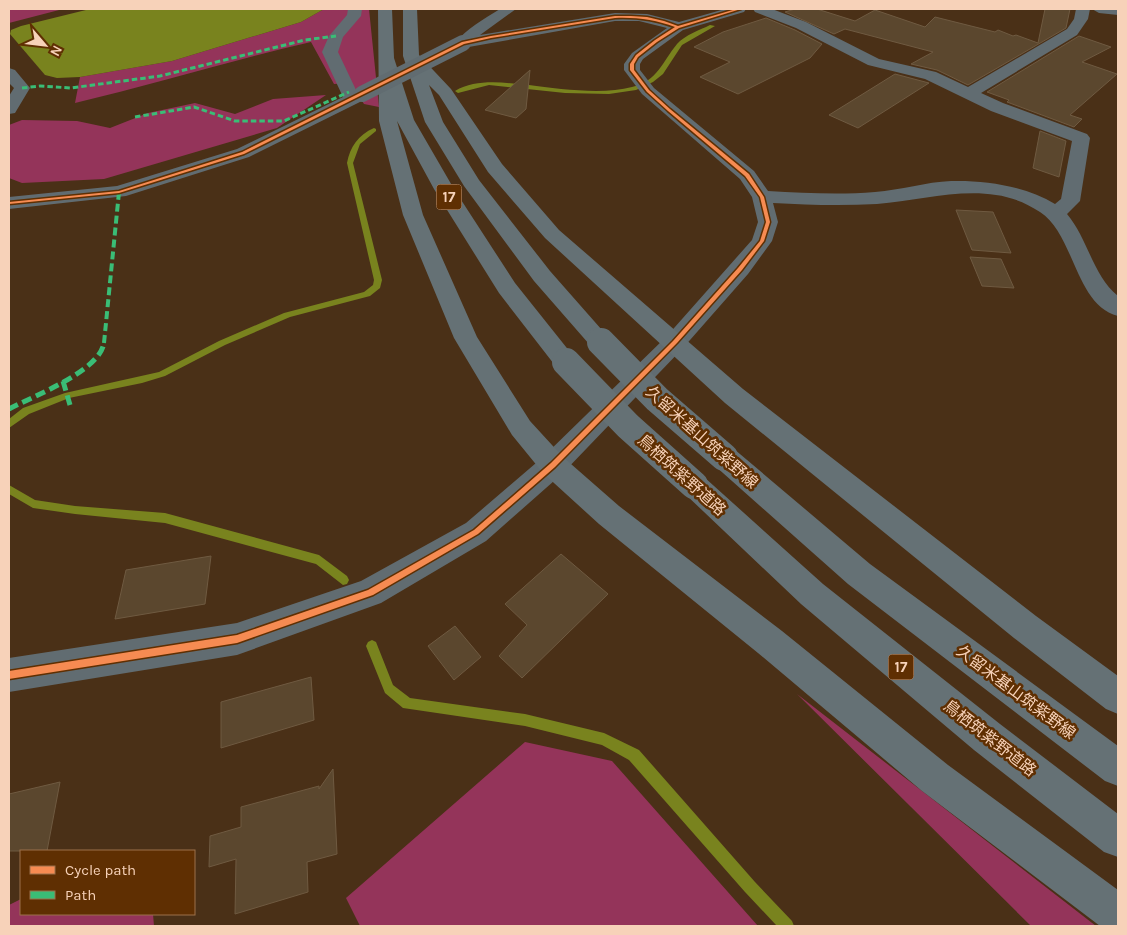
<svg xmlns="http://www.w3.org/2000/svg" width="1127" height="935" font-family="Karla,'Noto Sans JP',sans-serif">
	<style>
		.green { fill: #94345a }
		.water { fill: #79831e }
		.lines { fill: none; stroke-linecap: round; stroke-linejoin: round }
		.stream { fill: #79831e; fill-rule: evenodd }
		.building { fill: #5b472e; stroke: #6f5a41 }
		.minor { fill: #616c71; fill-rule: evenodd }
		.major { fill: #657175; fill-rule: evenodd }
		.minor-bridge { stroke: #616c71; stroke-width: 16 }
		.major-bridge-far1 { stroke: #657175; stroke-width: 21 }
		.major-bridge { stroke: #657175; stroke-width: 28 }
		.quiet-far2 { stroke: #3abd76; stroke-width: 3; stroke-dasharray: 5.5 3; stroke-linecap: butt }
		.quiet-far1 { stroke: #3abd76; stroke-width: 4; stroke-dasharray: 8 4; stroke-linecap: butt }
		.quiet { stroke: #3abd76; stroke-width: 5; stroke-dasharray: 10 5; stroke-linecap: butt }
		.cycleway-casing { stroke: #5f2f02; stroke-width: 3 }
		.cycleway { fill: #f68b52; fill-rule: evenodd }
		.labels { text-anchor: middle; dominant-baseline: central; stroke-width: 5; stroke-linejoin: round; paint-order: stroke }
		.shield { fill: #5f2f02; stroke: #c9a182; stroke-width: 1 }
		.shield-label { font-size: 15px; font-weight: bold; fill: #f7d2b9 }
		.street-label { font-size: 16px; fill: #f7d2b9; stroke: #5f2f02 }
	</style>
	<rect width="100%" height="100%" fill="#4a3017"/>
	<path class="green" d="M9,9H63L9,23Z
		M324,9H369L379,107L364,104L350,83L334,84L311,42C232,60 154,84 75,103L80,77L172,61L301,22Z
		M326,95L277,128L104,179L22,183L9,178V125L22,120L77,121L110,128L148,113L195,103L235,114L273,99Z
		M797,694L1096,926H1031Z
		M525,742L612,761L758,926H360L346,898Z
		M21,899V914H153L154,926H9V905Z"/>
	<path class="water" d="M90,9H324L301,22L172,61L80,77L57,78L45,75L10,34L11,30L21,26Z"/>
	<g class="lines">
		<path class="stream" d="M710,25L715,26L682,45L663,74L653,82L636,90L609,94L565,93L489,85L458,93L455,91C477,78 505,83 529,85C559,89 603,95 632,87C658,81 662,62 677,44C685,35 700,30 710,25Z
			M374,128L376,129V131L360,144L353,163L382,280L380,288L370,296L290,317L225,345L165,376L142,383L69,398L29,414L9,428V419L23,408L65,393L159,372L219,341L284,313L364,292L373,285L374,280L347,163C350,147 358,135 374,128Z
			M9,485L35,500L75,506L165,513L319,555L347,576L349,580L347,584L343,585L316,564L165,523L75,514L33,508L9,494Z
			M372,640L376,642L393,685L410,698L525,714L604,733L639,750L755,882L792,921L794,926H777L745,892L629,760L602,745L525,726L403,708L385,693L366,646L368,642Z"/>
	</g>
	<path class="building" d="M795,9H817L855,21L875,10L925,27L935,17L995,32L998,30L1013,36L1016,35L1038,43L1045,9H1070L1066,28L968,85L937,70L911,64L933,52L845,29L834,34L785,12Z
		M766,18L795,30L822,44L810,58L738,94L700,77L730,62L694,47L723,32Z
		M1079,36L1111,47L1082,62L1117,74L1070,115L1082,119L1074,127L1007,102L1009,100L987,92Z
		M530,70L526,109L516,118L485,110Z
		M895,74L929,83L858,128L829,115Z
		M1040,131L1066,141L1059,177L1033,168Z
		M956,210L993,212L1011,253L972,250Z
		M970,257L1001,259L1014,288L982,286Z
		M561,554L608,594L522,678L499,656L527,625L505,604Z
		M211,556L205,604L115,619L126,570Z
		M455,626L481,657L454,680L428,646Z
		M311,677L314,720L221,748V702Z
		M333,769L337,854L307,862L308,892L235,914L236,859L209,867L210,836L241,827V807L319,786V789Z
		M60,782L47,851H9V794Z"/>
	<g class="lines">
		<path class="minor" d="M348,9H362L361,16L343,37L338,52L356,90H368L370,94L368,98L249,157L126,196L9,209V197L117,186L237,149L343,97L322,52L329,36L347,15Z
			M500,9H516L480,35L615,13L647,14L679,22L725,9H746L744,12L683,30L643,59L640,64V70L654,88L754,171L768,191C804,193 840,195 875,192C901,190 926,182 951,181C985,180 1026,186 1055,204L1061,199L1072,141L991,111L925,79L868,65L796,28L755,12L753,9H772L806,22L879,59L936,72L968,87L1067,29L1074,19L1076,9H1090L1088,19L1077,35L981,93L1003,103L1087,134L1090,138L1080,201L1067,214C1088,239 1093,276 1118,296V316C1075,305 1075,235 1040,212C990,178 931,200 877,204C842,206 808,205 773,203L778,222L772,241L748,274L683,348L563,473L486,541L381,603L237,655L9,692V658L237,623L361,581L466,523L543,457L667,336L752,240L758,222L752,197L740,179L642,94L624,70V64L632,53L667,28L639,21H615L463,48L458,46L455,43C466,29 484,19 500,9Z
			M1092,9H1118V15L1099,13Z
			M9,68L15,70L30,88L15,113L9,114V96L14,88L9,83Z"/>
		<path class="major" d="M378,9H392L394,58L414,120L454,189L515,283L578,362L575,368L566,371L557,368L499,293L434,189L397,121L423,215L477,337L530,421L563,457L619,506L782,631L948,765L1118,890V926H1100L922,791L758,653L599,524L543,473L512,435L454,338L403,215L379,121Z
			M403,9H417L419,55L451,89L502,164L559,230L743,389L1036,616L1118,676V714L1106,709L1014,638L725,403L545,238L488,172L439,95L429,85L443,122L479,180L550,271L609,338L605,344L597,346L589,344L534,281L464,186L425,122L403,56Z
			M724,446L734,449L870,564L1118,746V786L1105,781L848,584L714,465L710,457L714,449Z
			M694,473L704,477L823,584L1000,724L1118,814V857L1104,852L974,750L801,604L684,493L680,485L684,477Z"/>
		<path class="minor-bridge" d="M362,94L463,43"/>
		<path class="major-bridge-far1" d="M597,338L602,343"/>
		<path class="major-bridge" d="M601,342L657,399L724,457
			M566,362L628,426L694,485"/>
		<path class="quiet-far2" d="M22,88L40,86L71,88L160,76L305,40L336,36
			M135,117L194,107L235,121H284L349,92"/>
		<path class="quiet-far1" d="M104,343L119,192"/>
		<path class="quiet" d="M63,381L70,405
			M9,409C33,396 101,371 104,342"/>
		<defs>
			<path id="cycleway" d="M736,9H741L679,28L657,42L638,57L634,64V70L649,90L670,109L749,174L764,197L770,222L764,241L742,270L677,343L555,467L478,534L373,595L237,643L9,679V671L237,635L368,590L474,530L551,463L673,341L738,268L760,241L766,222L760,197L745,176L668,111L647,92L630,70V64L636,55L655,40L675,27C656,20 636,17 615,18L491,38L464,44L244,154L119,193L9,204V202L119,191L242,152L462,42L491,36L615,16H631L647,17L664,21L678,26Z"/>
		</defs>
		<use href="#cycleway" class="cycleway-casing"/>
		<use href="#cycleway" class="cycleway"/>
	</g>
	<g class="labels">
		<g class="shield">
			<rect x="436.5" y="184.5" width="25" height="25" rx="4"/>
			<rect x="888.5" y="654.5" width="25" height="25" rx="4"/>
		</g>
		<g class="shield-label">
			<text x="449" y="197">17</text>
			<text x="901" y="667">17</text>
		</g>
		<g class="street-label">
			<text transform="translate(702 437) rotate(42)">久留米基山筑紫野線</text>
			<text transform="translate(682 475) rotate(42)">鳥栖筑紫野道路</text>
			<text transform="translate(1016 692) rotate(37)">久留米基山筑紫野線</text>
			<text transform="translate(990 738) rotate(38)">鳥栖筑紫野道路</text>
		</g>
	</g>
	<rect width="1127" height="935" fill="none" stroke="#f7d2b9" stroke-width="20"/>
	<rect x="20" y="850" width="175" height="65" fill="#5f2f02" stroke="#9c704b"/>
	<rect x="30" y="866" width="25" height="8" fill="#f68b52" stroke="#9c704b"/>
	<text x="65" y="875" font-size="15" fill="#f7d2b9">Cycle path</text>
	<rect x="30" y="891" width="25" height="8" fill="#3abd76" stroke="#9c704b"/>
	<text x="65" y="900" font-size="15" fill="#f7d2b9">Path</text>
	<g transform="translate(45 45) rotate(118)" stroke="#5f2f02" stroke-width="4" paint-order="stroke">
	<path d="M0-4L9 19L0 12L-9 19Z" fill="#f7d2b9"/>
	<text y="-8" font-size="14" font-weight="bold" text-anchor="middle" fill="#f7d2b9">N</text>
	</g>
</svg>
